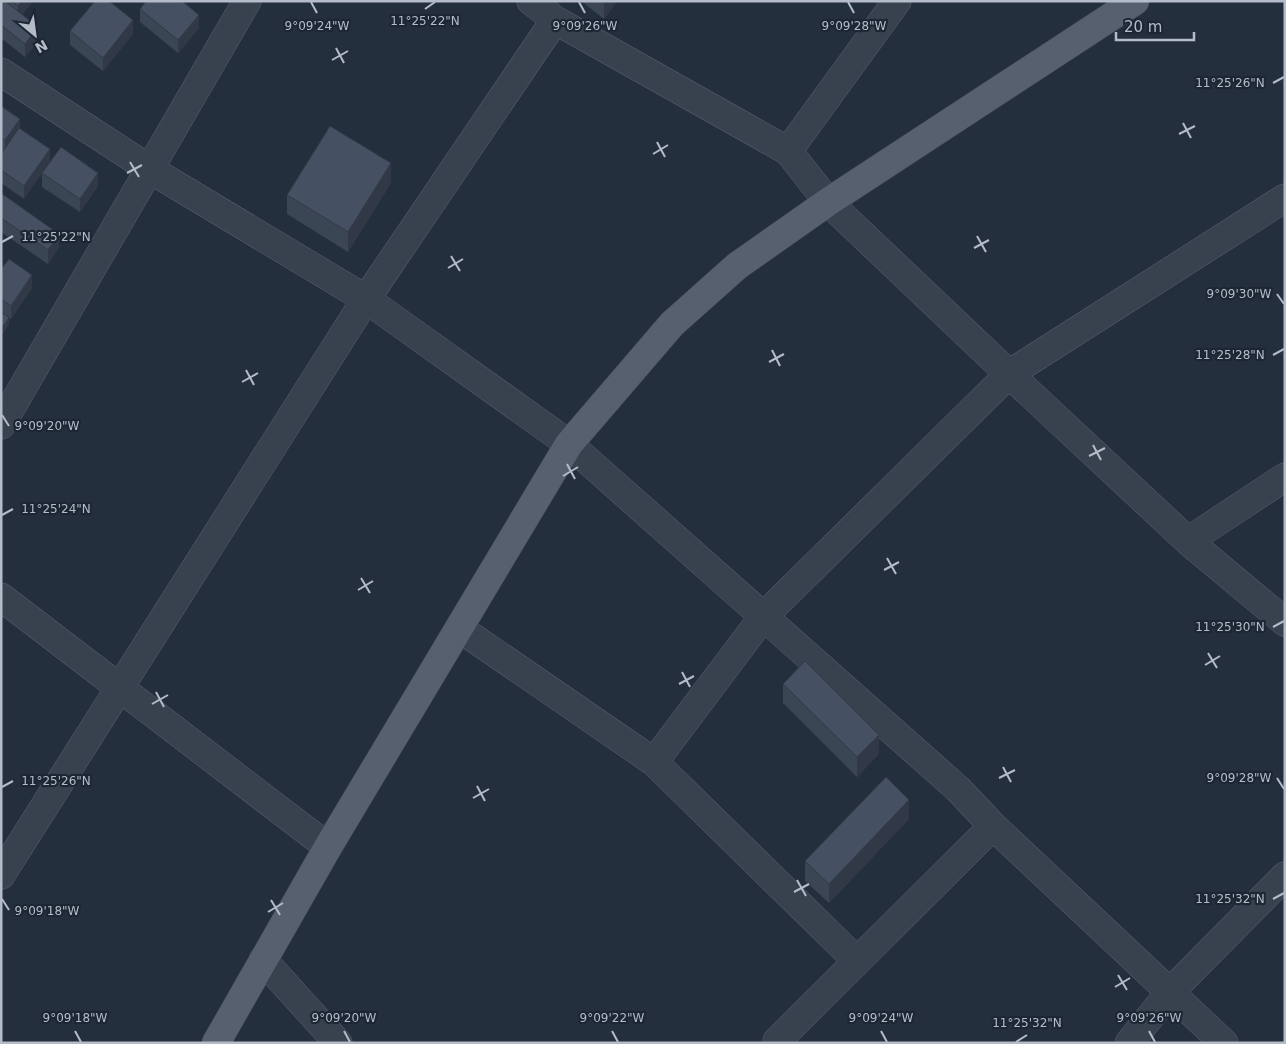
<svg xmlns="http://www.w3.org/2000/svg" width="1286" height="1044" font-family="'DejaVu Sans',sans-serif">
	<style>
		.lines { fill: none; stroke-linecap: round; stroke-linejoin: round }
		.minor-casing { stroke: #565f6c; stroke-width: 29 }
		.major-casing { stroke: #414a57; stroke-width: 29 }
		.minor { stroke: #38414e; stroke-width: 28 }
		.major { stroke: #56606e; stroke-width: 28 }
		.wall { fill: #3b4654 }
		.shaded-wall { fill: #303945 }
		.building { fill: #455162; stroke: #303945 }
		.ticks { fill: none; stroke: #b4bcc9; stroke-width: 2 }
		.ticks-label { font-size: 12px; text-anchor: middle; fill: #b4bcc9; stroke: #1d2633; stroke-width: 4.5; stroke-linejoin: round; paint-order: stroke }
	</style>
	<rect width="100%" height="100%" fill="#242f3e"/>
	<g class="lines">
		<defs>
			<path id="minor" d="M531,1L555,20L788,151L828,202L1009,374L1188,541L1285,622
				M1,72L151,170L366,299L569,444L958,789L993,826L1224,1043
				M788,151L897,1
				M1,425L247,1
				M1188,541L1285,477
				M1,597L328,847
				M459,628L654,762L857,961
				M654,762L763,617L1009,374L1285,198
				M1,875L366,299L555,20
				M263,960L338,1043
				M779,1043L777,1041L993,826
				M1129,1043L1170,992L1285,876"/>
			<path id="major" d="M216,1043L328,847L569,444L672,324L737,266L828,202L1135,1"/>
		</defs>
		<use href="#minor" class="minor-casing"/>
		<use href="#major" class="major-casing"/>
		<use href="#minor" class="minor"/>
		<use href="#major" class="major"/>
	</g>
	<path class="wall" d="M1,1H33L22,15L38,41L25,57L1,38Z
		M581,1H617L604,19Z
		M140,9L199,28L178,53L140,22Z
		M70,31L133,34L103,71L70,45Z
		M1,106L20,129L50,149L24,199L1,183V154L3,152L1,151Z
		M42,173L98,186L80,212L42,187Z
		M391,183L348,252L287,214V195Z
		M1,193L59,247L48,264L1,232Z
		M1,269L32,288L11,319L9,318V324L1,336Z
		M783,684L879,754L857,777L783,703Z
		M909,819L829,903L805,881V861Z"/>
	<path class="shaded-wall" d="M22,1H33L18,19V6Z
		M604,1H617L604,19Z
		M199,15V28L178,53V40Z
		M133,20V34L103,71V58Z
		M38,27V41L25,57V44Z
		M20,119V132L5,153V140Z
		M50,149V162L24,199V186Z
		M391,163V183L348,252V232Z
		M98,173V186L80,212V199Z
		M59,234V247L48,264V250Z
		M32,275V288L11,319V306Z
		M9,318V324L1,336V329Z
		M879,735V754L857,777V757Z
		M909,800V819L829,903V884Z"/>
	<path class="building" d="M1,1H5L38,27L25,44L1,25Z
		M12,1H22L18,6Z
		M95,1H109L133,20L103,58L70,31Z
		M146,1H182L199,15L178,40L140,9Z
		M1,106L20,119L5,140L1,138Z
		M330,126L391,163L348,232L287,195Z
		M19,128L50,149L24,186L1,170V154Z
		M61,147L98,173L80,199L42,173Z
		M1,193L59,234L48,250L1,218Z
		M9,259L32,275L11,306L1,299V269Z
		M1,312L9,318L1,329Z
		M805,661L879,735L857,757L783,684Z
		M886,777L909,800L829,884L805,861Z"/>
	<path class="ticks" d="M311,2L317,13M579,2L585,13M848,2L854,13M425,9L435,2M336,48L344,63M332,60L348,51M1273,83L1284,77M1183,123L1191,138M1179,134L1195,126M657,142L665,157M653,154L668,145M130,162L139,177M127,173L142,165M977,236L986,252M2,242L13,236M974,248L989,240M451,256L460,271M448,268L463,259M1277,294L1284,304M772,350L780,366M1273,355L1284,349M769,362L784,354M246,370L254,385M242,382L258,373M2,415L9,426M1093,445L1101,460M1089,456L1105,448M567,464L575,479M563,476L578,467M2,515L13,509M887,558L896,574M884,570L899,562M361,578L370,593M358,590L373,581M1273,627L1284,621M1208,653L1217,668M1205,665L1220,656M682,672L690,687M679,684L694,676M156,692L164,707M152,704L168,695M1003,767L1011,782M999,778L1015,770M1277,778L1284,789M477,786L485,801M2,787L13,781M473,798L489,789M797,880L806,896M794,892L809,884M2,899L9,910M1273,899L1284,893M271,900L280,915M268,912L283,903M1118,975L1127,990M1115,987L1130,978M75,1031L81,1042M344,1031L350,1042M612,1031L618,1042M881,1031L887,1042M1149,1031L1155,1042M1016,1042L1027,1035"/>
	<g class="ticks-label">
		<text x="425" y="25">11°25'22"N</text>
		<text x="317" y="30">9°09'24"W</text>
		<text x="585" y="30">9°09'26"W</text>
		<text x="854" y="30">9°09'28"W</text>
		<text x="1230" y="87">11°25'26"N</text>
		<text x="56" y="241">11°25'22"N</text>
		<text x="1239" y="298">9°09'30"W</text>
		<text x="1230" y="359">11°25'28"N</text>
		<text x="47" y="430">9°09'20"W</text>
		<text x="56" y="513">11°25'24"N</text>
		<text x="1230" y="631">11°25'30"N</text>
		<text x="1239" y="782">9°09'28"W</text>
		<text x="56" y="785">11°25'26"N</text>
		<text x="1230" y="903">11°25'32"N</text>
		<text x="47" y="915">9°09'18"W</text>
		<text x="75" y="1022">9°09'18"W</text>
		<text x="344" y="1022">9°09'20"W</text>
		<text x="612" y="1022">9°09'22"W</text>
		<text x="881" y="1022">9°09'24"W</text>
		<text x="1149" y="1022">9°09'26"W</text>
		<text x="1027" y="1027">11°25'32"N</text>
	</g>
	<rect width="1286" height="1044" fill="none" stroke="#b4bcc9" stroke-width="5"/>
	<g transform="translate(35 35) rotate(151)" stroke="#1d2633" stroke-width="4" paint-order="stroke">
	<path d="M0-4L9 19L0 12L-9 19Z" fill="#b4bcc9"/>
	<text y="-8" font-size="14" font-weight="bold" text-anchor="middle" fill="#b4bcc9">N</text>
	</g>
	<path d="M1116 32v8h78v-8" fill="none" stroke="#b4bcc9" stroke-width="2.5"/>
	<text x="1124" y="32" font-size="15" fill="#b4bcc9" stroke="#1d2633" stroke-width="4" paint-order="stroke">20 m</text>
</svg>
